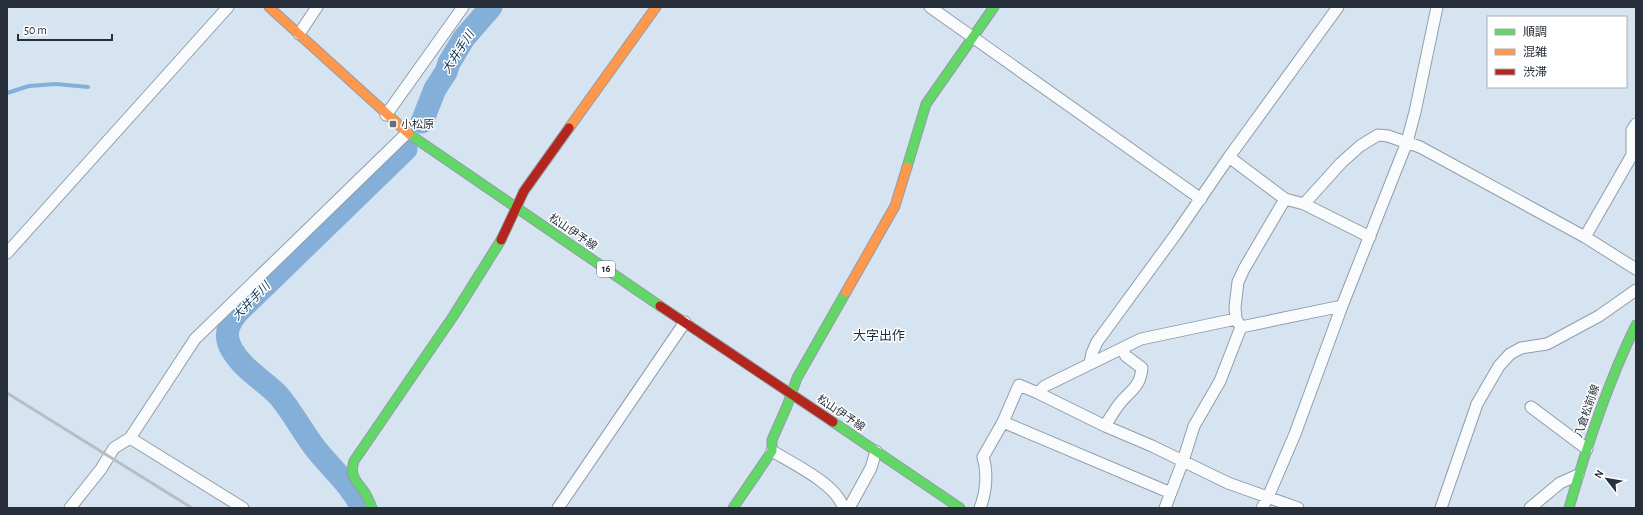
<svg xmlns="http://www.w3.org/2000/svg" width="1643" height="515" font-family="'Alegreya Sans','Noto Sans JP',sans-serif">
	<style>
		.lines { fill: none; stroke-linecap: round; stroke-linejoin: round }
		.stream { stroke: #83afd9; stroke-width: 4 }
		.river { stroke: #83afd9; stroke-width: 23 }
		.street-casing { stroke: #919ca6; stroke-width: 13 }
		.fast-casing { stroke: #919ca6; stroke-width: 11 }
		.slow-casing { stroke: #919ca6; stroke-width: 11 }
		.jam-casing { stroke: #919ca6; stroke-width: 11 }
		.street { stroke: #f9fbfd; stroke-width: 11 }
		.fast { stroke: #63d668; stroke-width: 9 }
		.slow { stroke: #ff974d; stroke-width: 9 }
		.jam { stroke: #b3261e; stroke-width: 9 }
		.rail { stroke: #b9bdc1; stroke-width: 3 }
		.poi-dot { fill: #646f7a; stroke: #fff; stroke-width: 1.5 }
		.labels { text-anchor: middle; dominant-baseline: central; stroke-width: 3; stroke-linejoin: round; paint-order: stroke }
		.shield { fill: #fff; stroke: #686e75; stroke-width: 1 }
		.shield-label { font-size: 10px; font-weight: bold; fill: #27303a }
		.poi-label { font-size: 11px; fill: #27303a; stroke: #fff; text-anchor: start }
		.street-label { font-size: 11px; fill: #27303a; stroke: #fff }
		.water-label { font-size: 12px; font-style: italic; fill: #083357; stroke: #fff }
		.quarter-label { font-size: 13px; fill: #1a2d40; stroke: #fff }
	</style>
	<rect width="100%" height="100%" fill="#d6e4f2"/>
	<g class="lines">
		<path class="stream" d="M7,93L29,86L56,84L88,87"/>
		<path class="river" d="M422,122L435,89L446,72L449,63L464,38L491,7
			M362,508C351,485 331,468 315,448C302,431 292,411 278,395C263,380 243,369 232,350C223,335 228,323 239,311L406,149"/>
		<defs>
			<path id="street" d="M930,7L1201,199
				M299,34L317,7
				M386,115L463,7
				M1229,157L1285,199L1304,204L1341,163L1360,146L1378,135L1388,136L1420,147L1585,237L1636,269
				M1304,204L1370,237
				M1585,237L1632,155V130L1636,124
				M7,253L228,7
				M1241,327L1342,306
				M1090,363L1092,353L1097,342L1176,234L1229,157L1338,7
				M1038,393L1105,426L1152,446L1228,483L1298,508
				M1531,407L1587,449
				M1003,422L1171,493
				M1105,426C1110,418 1115,409 1121,402C1132,389 1140,387 1142,368L1126,356L1122,349
				M130,438L243,508
				M772,451C792,463 838,485 843,508
				M70,508L101,469L114,448L130,438L195,339L407,133
				M558,508L685,322
				M849,508L871,468L876,451
				M980,508C986,493 988,473 983,457L1003,422L1019,385L1038,393L1045,386L1141,339L1236,319
				M1165,508L1183,461L1194,426L1220,381L1241,327L1236,319L1235,307L1238,282L1244,269L1285,199
				M1262,508L1268,497L1295,434L1342,306L1407,142L1415,112L1437,7
				M1441,508L1477,404L1499,366L1510,354L1521,348L1547,344L1599,316L1636,290
				M1530,508L1560,483L1578,475"/>
			<path id="fast" d="M409,134L660,306
				M907,167L926,104L994,7
				M833,422L960,508
				M372,508C370,503 368,498 365,493C357,481 349,477 354,461L454,315L501,240
				M733,508L772,451V440L787,406L797,378L846,292
				M1569,508C1587,445 1607,384 1636,325"/>
			<path id="slow" d="M269,7L409,134
				M569,128L656,7
				M846,292L895,206L907,167"/>
			<path id="jam" d="M501,240L524,191L569,128
				M660,306L833,422"/>
		</defs>
		<use href="#street" class="street-casing"/>
		<use href="#fast" class="fast-casing"/>
		<use href="#slow" class="slow-casing"/>
		<use href="#jam" class="jam-casing"/>
		<use href="#street" class="street"/>
		<use href="#fast" class="fast"/>
		<use href="#slow" class="slow"/>
		<use href="#jam" class="jam"/>
		<path class="rail" d="M7,393L192,508"/>
	</g>
	<rect class="poi-dot" x="389" y="120" width="8" height="8" rx="2"/>
	<g class="labels">
		<rect class="shield" x="597" y="261" width="18" height="16" rx="3"/>
		<g class="shield-label">
			<text x="606" y="269">16</text>
		</g>
		<g class="poi-label">
			<text x="401" y="124">小松原</text>
		</g>
		<g class="street-label">
			<text transform="translate(573 232) rotate(34)">松山伊予線</text>
			<text transform="translate(1587 411) rotate(-71)">八倉松前線</text>
			<text transform="translate(841 413) rotate(34)">松山伊予線</text>
		</g>
		<g class="water-label">
			<text transform="translate(458 52) rotate(-57)">大井手川</text>
			<text transform="translate(251 301) rotate(-46)">大井手川</text>
		</g>
		<g class="quarter-label">
			<text x="879" y="336">大字出作</text>
		</g>
	</g>
	<rect width="1643" height="515" fill="none" stroke="#27303a" stroke-width="16"/>
	<rect x="1487" y="16" width="140" height="72" fill="#ffffff" stroke="#a9acb0"/>
	<rect x="1495" y="29" width="20" height="6" fill="#63d668" stroke="#a9acb0"/>
	<text x="1523" y="36" font-size="12" fill="#27303a">順調</text>
	<rect x="1495" y="49" width="20" height="6" fill="#ff974d" stroke="#a9acb0"/>
	<text x="1523" y="56" font-size="12" fill="#27303a">混雑</text>
	<rect x="1495" y="69" width="20" height="6" fill="#b3261e" stroke="#a9acb0"/>
	<text x="1523" y="76" font-size="12" fill="#27303a">渋滞</text>
	<g transform="translate(1607 479) rotate(301)" stroke="#ffffff" stroke-width="3" paint-order="stroke">
	<path d="M0-3L7 15L0 10L-7 15Z" fill="#27303a"/>
	<text y="-6" font-size="11" font-weight="bold" text-anchor="middle" fill="#27303a">N</text>
	</g>
	<path d="M18 34v6h94v-6" fill="none" stroke="#27303a" stroke-width="2"/>
	<text x="24" y="34" font-size="12" fill="#27303a" stroke="#ffffff" stroke-width="3" paint-order="stroke">50 m</text>
</svg>
